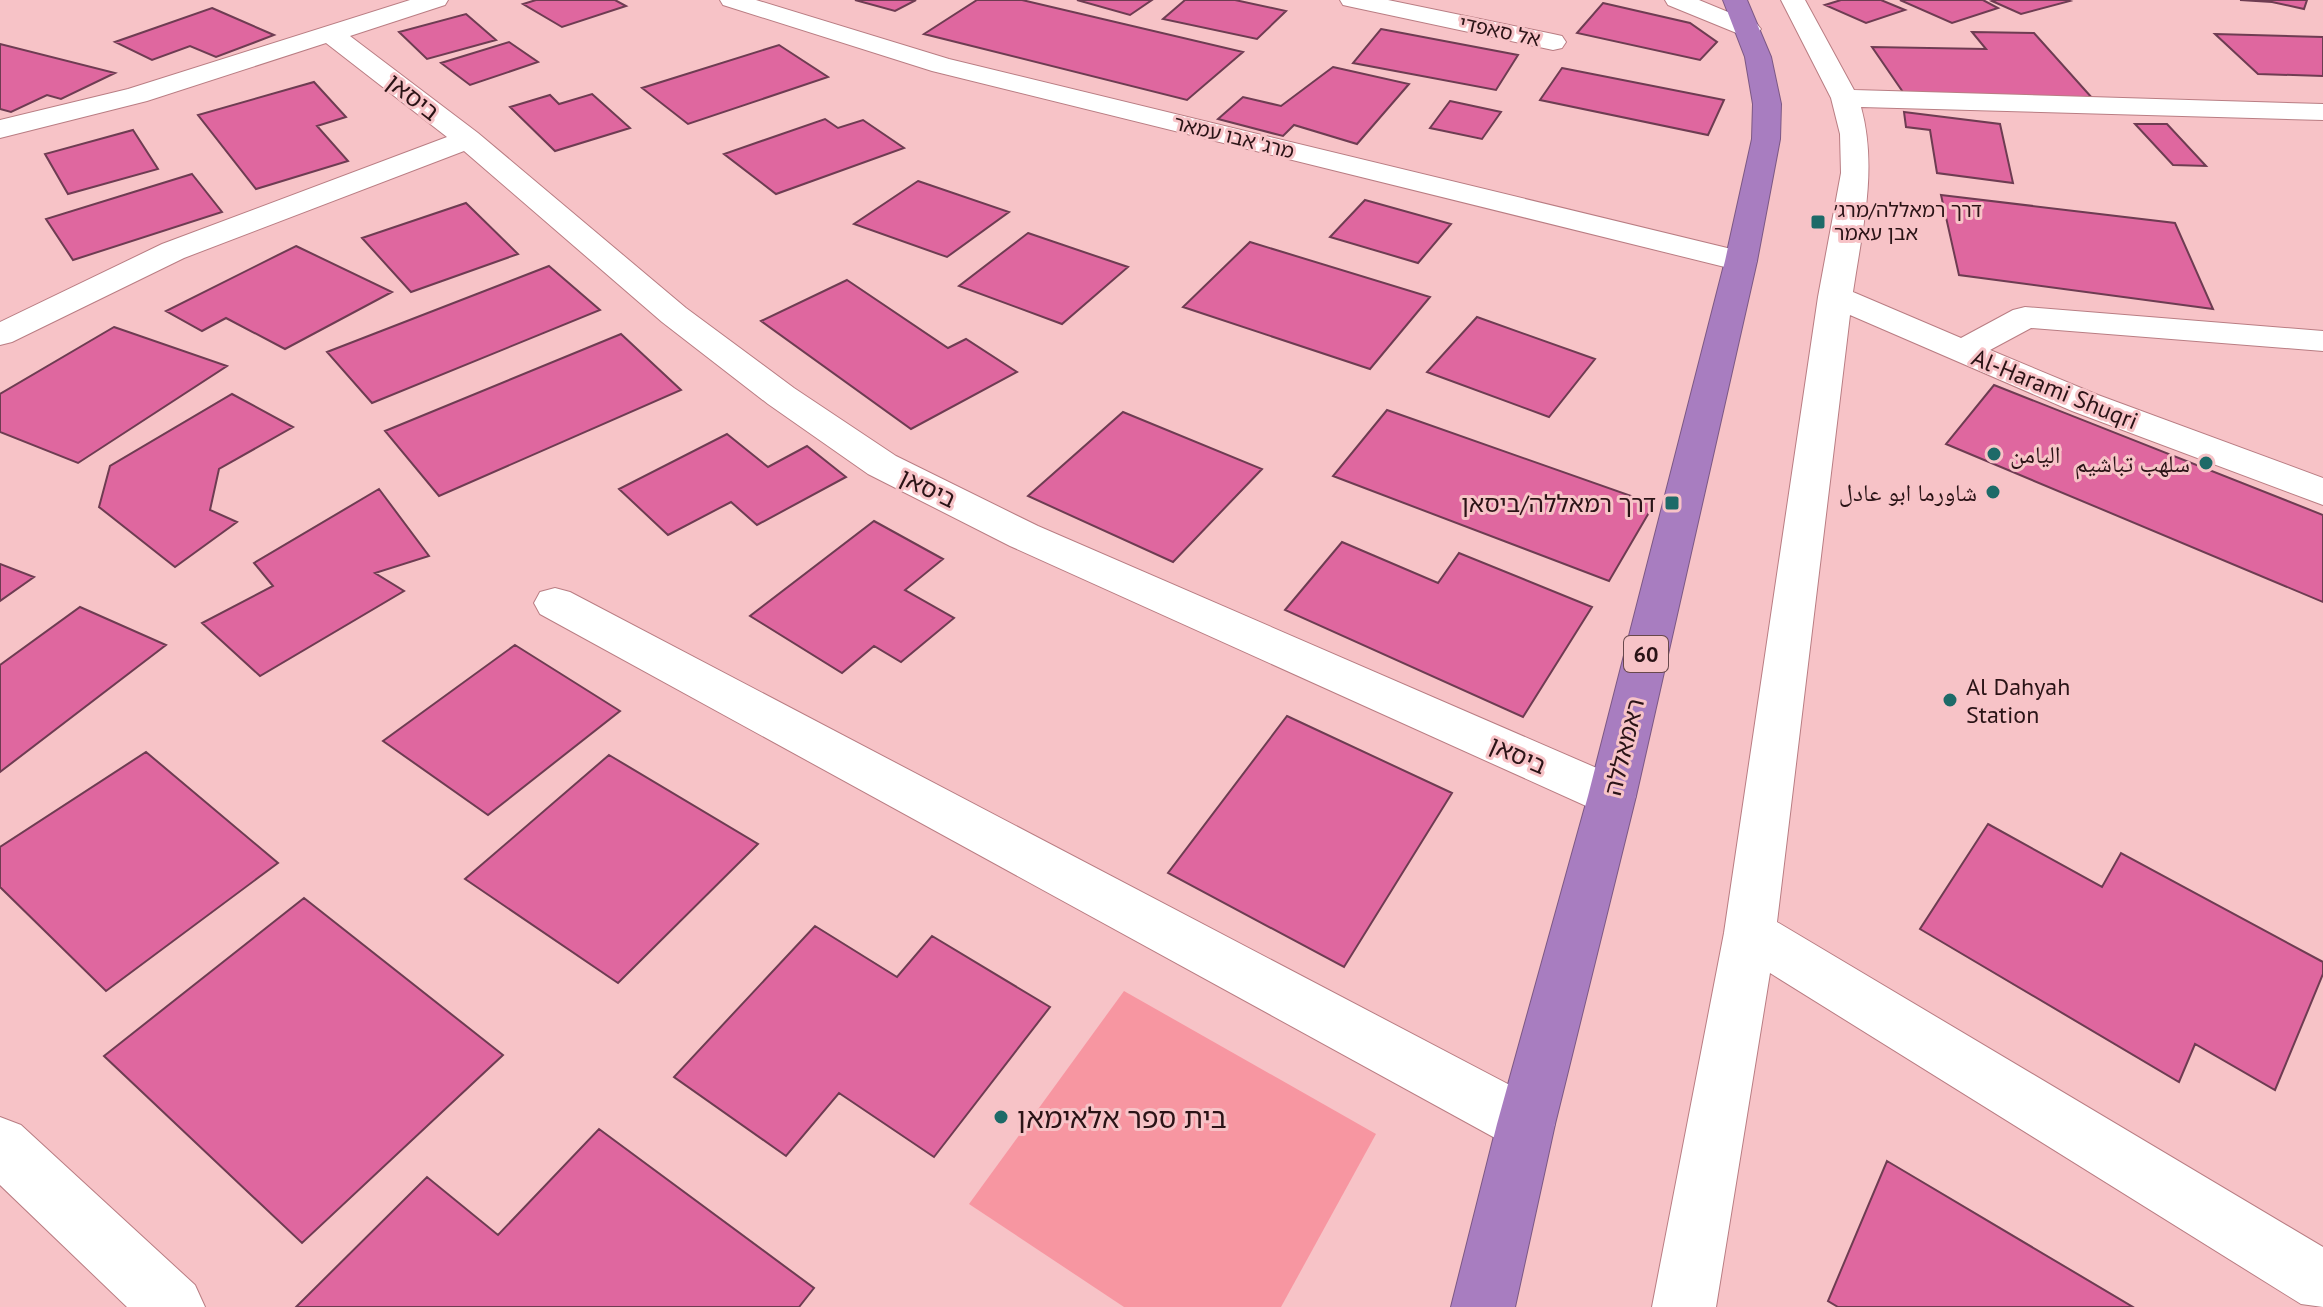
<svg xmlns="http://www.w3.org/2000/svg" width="2323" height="1307" font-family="'PT Sans','Noto Naskh Arabic','Noto Sans Hebrew',sans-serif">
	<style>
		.green { fill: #f796a1 }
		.building { fill: #df679f; stroke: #6e3c52; stroke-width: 2 }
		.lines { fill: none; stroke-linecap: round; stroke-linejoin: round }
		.minor-casing { stroke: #b97d83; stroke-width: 2 }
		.highway-casing { stroke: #7c5884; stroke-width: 2 }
		.minor { fill: #fff; fill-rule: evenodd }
		.highway { fill: #a87dc0; fill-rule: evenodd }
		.poi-dot { fill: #1d6a68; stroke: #f7c3c7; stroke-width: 3 }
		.labels { text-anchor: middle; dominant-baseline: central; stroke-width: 6; stroke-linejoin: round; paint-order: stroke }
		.far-street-label { font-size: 20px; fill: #2a1316; stroke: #f7c3c7 }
		.far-poi-label { font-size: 20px; fill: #2a1316; stroke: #f7c3c7; text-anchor: start }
		.shield { fill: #f7c3c7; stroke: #68484b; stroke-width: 2 }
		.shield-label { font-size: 22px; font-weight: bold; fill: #2a1316 }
		.street-label { font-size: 24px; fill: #2a1316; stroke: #f7c3c7 }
		.poi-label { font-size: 24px; fill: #2a1316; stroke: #f7c3c7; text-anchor: end }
		.near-poi-label { font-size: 28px; fill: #2a1316; stroke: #f7c3c7; text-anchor: start }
	</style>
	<rect width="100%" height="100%" fill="#f7c3c7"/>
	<path class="green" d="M1124,991L1376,1134L1281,1307H1124L969,1204Z"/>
	<path class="building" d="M536,0H615L626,6L562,27L523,4Z
		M855,0H916L895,11Z
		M977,0H1022L1243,52L1187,100L924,34Z
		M1077,0H1152L1130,15Z
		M1185,0H1235L1286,11L1257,39L1163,19Z
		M1841,0H1881L1905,10L1866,23L1825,5Z
		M1900,0H1983L1998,8L1952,23Z
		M1997,0H2067L2070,1L2021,14L1992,1Z
		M2240,0H2307L2304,9L2272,2Z
		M1603,3L1690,23L1717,42L1700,60L1577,33Z
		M212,8L274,35L216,57L190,46L152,60L115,42Z
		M466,14L496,40L427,59L399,32Z
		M1381,29L1518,55L1496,90L1353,63Z
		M1972,32L2034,33L2093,99L1905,95L1872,47L1986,49Z
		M2215,34L2323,37V76L2258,74Z
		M509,42L538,62L470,85L441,63Z
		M0,44L115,73L61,99L47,95L11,112L0,109Z
		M779,45L828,77L688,124L642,88Z
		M1333,67L1409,84L1357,144L1294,125L1283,136L1218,119L1243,97L1281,106Z
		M1562,68L1724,100L1708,135L1540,100Z
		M314,82L346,117L317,126L348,161L256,189L198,115Z
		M592,94L630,128L555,151L510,107L550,95L559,104Z
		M1450,101L1501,112L1482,139L1430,128Z
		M1904,112L2000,124L2013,183L1937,173L1930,130L1906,127Z
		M825,119L838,128L863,120L904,148L776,194L724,154Z
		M2135,124H2167L2206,166L2173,165Z
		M133,130L158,169L68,194L45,154Z
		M192,174L222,212L73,260L46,219Z
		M918,181L1009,212L947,257L854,224Z
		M1941,195L2175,223L2213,309L1959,275Z
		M1365,200L1451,224L1418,263L1330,237Z
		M466,203L518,254L411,292L362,238Z
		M1028,233L1128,267L1062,324L959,286Z
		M1250,242L1430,297L1370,369L1183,307Z
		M296,246L392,292L285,349L226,318L202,331L166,311Z
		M549,266L600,310L372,403L327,352Z
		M847,280L948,348L966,339L1017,372L911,429L761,321Z
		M1477,317L1595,359L1549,417L1427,372Z
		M114,327L227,366L78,463L0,432V394Z
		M621,334L681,390L439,496L385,431Z
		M1994,385L2323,515V602L1946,444Z
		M232,394L293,427L219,469L210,510L237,522L175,567L99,507L110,466Z
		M1387,410L1654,504L1609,581L1333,476Z
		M1123,412L1262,469L1173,562L1028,496Z
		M727,434L768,467L807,446L846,477L757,525L731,502L668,535L619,489Z
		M379,489L429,556L375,573L404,591L260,676L202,623L273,586L254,563Z
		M874,521L943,559L905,590L954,618L901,662L874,646L842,673L750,616Z
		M1342,542L1438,583L1459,553L1592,607L1523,717L1285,610Z
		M0,564L34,577L0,601Z
		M80,607L166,645L0,772V665Z
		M515,645L620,711L488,815L383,741Z
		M1287,716L1452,793L1344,967L1168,873Z
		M146,752L278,863L106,991L0,887V847Z
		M609,755L758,844L618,983L465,879Z
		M1988,824L2102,887L2121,853L2323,962V974L2275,1090L2195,1044L2179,1082L1920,929Z
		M304,898L503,1055L302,1243L104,1056Z
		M815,926L897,977L932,936L1050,1007L934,1157L839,1093L786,1156L674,1077Z
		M599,1129L814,1288L799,1307H296L427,1177L498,1235Z
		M1887,1161L2133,1307H1838L1828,1301Z"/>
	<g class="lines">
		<defs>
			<path id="minor" d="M410,0H448L445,5L350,36L478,133L686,308L794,388L896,456L1038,526L1629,782L1636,796L1629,810L1612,815L1595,810L1010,546L868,474L768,404L662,322L464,151L184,258L12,342L0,345V322L162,244L447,137L326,43L147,101L0,138V120L128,89Z
				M720,0H756L949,59L1752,254L1757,261L1752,268L1741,271L932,71L723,5Z
				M1340,0H1388L1553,34L1562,36L1566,42L1562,48L1553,50L1352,7L1343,5Z
				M1665,0H1699L1757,24L1761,29L1757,34H1739L1668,5Z
				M1781,0H1805L1854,90L2323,104V120L1861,107C1878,169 1862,230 1853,292L1961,338L2013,310L2025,307L2323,331V351L2031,328L1990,350L2098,395L2323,478V505L2072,411L1850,315L1777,922L2323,1247V1307L2301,1304L1770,973L1716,1307H1652L1724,933L1818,297L1841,173L1840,134L1831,98Z
				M555,588L570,592L1546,1104L1555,1124L1546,1144L1526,1152L1506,1144L540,614L534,603L540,592Z
				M0,1117L21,1125L195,1285L205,1307H127L0,1185Z"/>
			<path id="highway" d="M1723,0H1747L1771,57L1781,104L1780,139L1757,261L1636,796L1555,1124L1515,1307H1451L1497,1124L1588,796L1725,261L1752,139L1753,104L1745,57Z"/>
		</defs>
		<use href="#minor" class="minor-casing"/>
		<use href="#highway" class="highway-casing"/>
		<use href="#minor" class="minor"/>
		<use href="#highway" class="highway"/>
	</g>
	<g class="poi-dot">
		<rect x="1810" y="214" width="16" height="16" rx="4"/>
		<circle cx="1994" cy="454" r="8"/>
		<circle cx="2206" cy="463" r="8"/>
		<circle cx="1993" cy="492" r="8"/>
		<rect x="1664" y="495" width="16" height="16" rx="4"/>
		<circle cx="1950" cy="700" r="8"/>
		<circle cx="1001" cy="1117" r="8"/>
	</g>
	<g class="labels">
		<g class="far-street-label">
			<text transform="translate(1500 31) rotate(12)">אל סאפדי</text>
			<text transform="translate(1234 137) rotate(14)">מרג' אבו עמאר</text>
		</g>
		<g class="far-poi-label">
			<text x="1834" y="210">דרך רמאללה/מרג׳<tspan x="1834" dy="23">אבן עאמר</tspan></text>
		</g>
		<rect class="shield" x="1624" y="636" width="44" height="36" rx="6"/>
		<g class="shield-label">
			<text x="1646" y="654">60</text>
		</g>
		<g class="street-label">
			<text transform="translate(413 97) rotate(38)">ביסאן</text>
			<text transform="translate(2055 389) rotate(22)">Al-Harami Shuqri</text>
			<text transform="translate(928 488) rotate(26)">ביסאן</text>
			<text transform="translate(1624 747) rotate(-76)">ראמאללה</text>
			<text transform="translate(1518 755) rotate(24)">ביסאן</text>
		</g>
		<g class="poi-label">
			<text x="2010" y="454" text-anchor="start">اليامن</text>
			<text x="2190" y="463">سلهب تباشيم</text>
			<text x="1977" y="492">شاورما ابو عادل</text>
			<text x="1656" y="503">דרך רמאללה/ביסאן</text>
			<text x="1966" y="686" text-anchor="start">Al Dahyah<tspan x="1966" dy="28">Station</tspan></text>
		</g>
		<g class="near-poi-label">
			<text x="1017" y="1117">בית ספר אלאימאן</text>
		</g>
	</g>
</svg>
